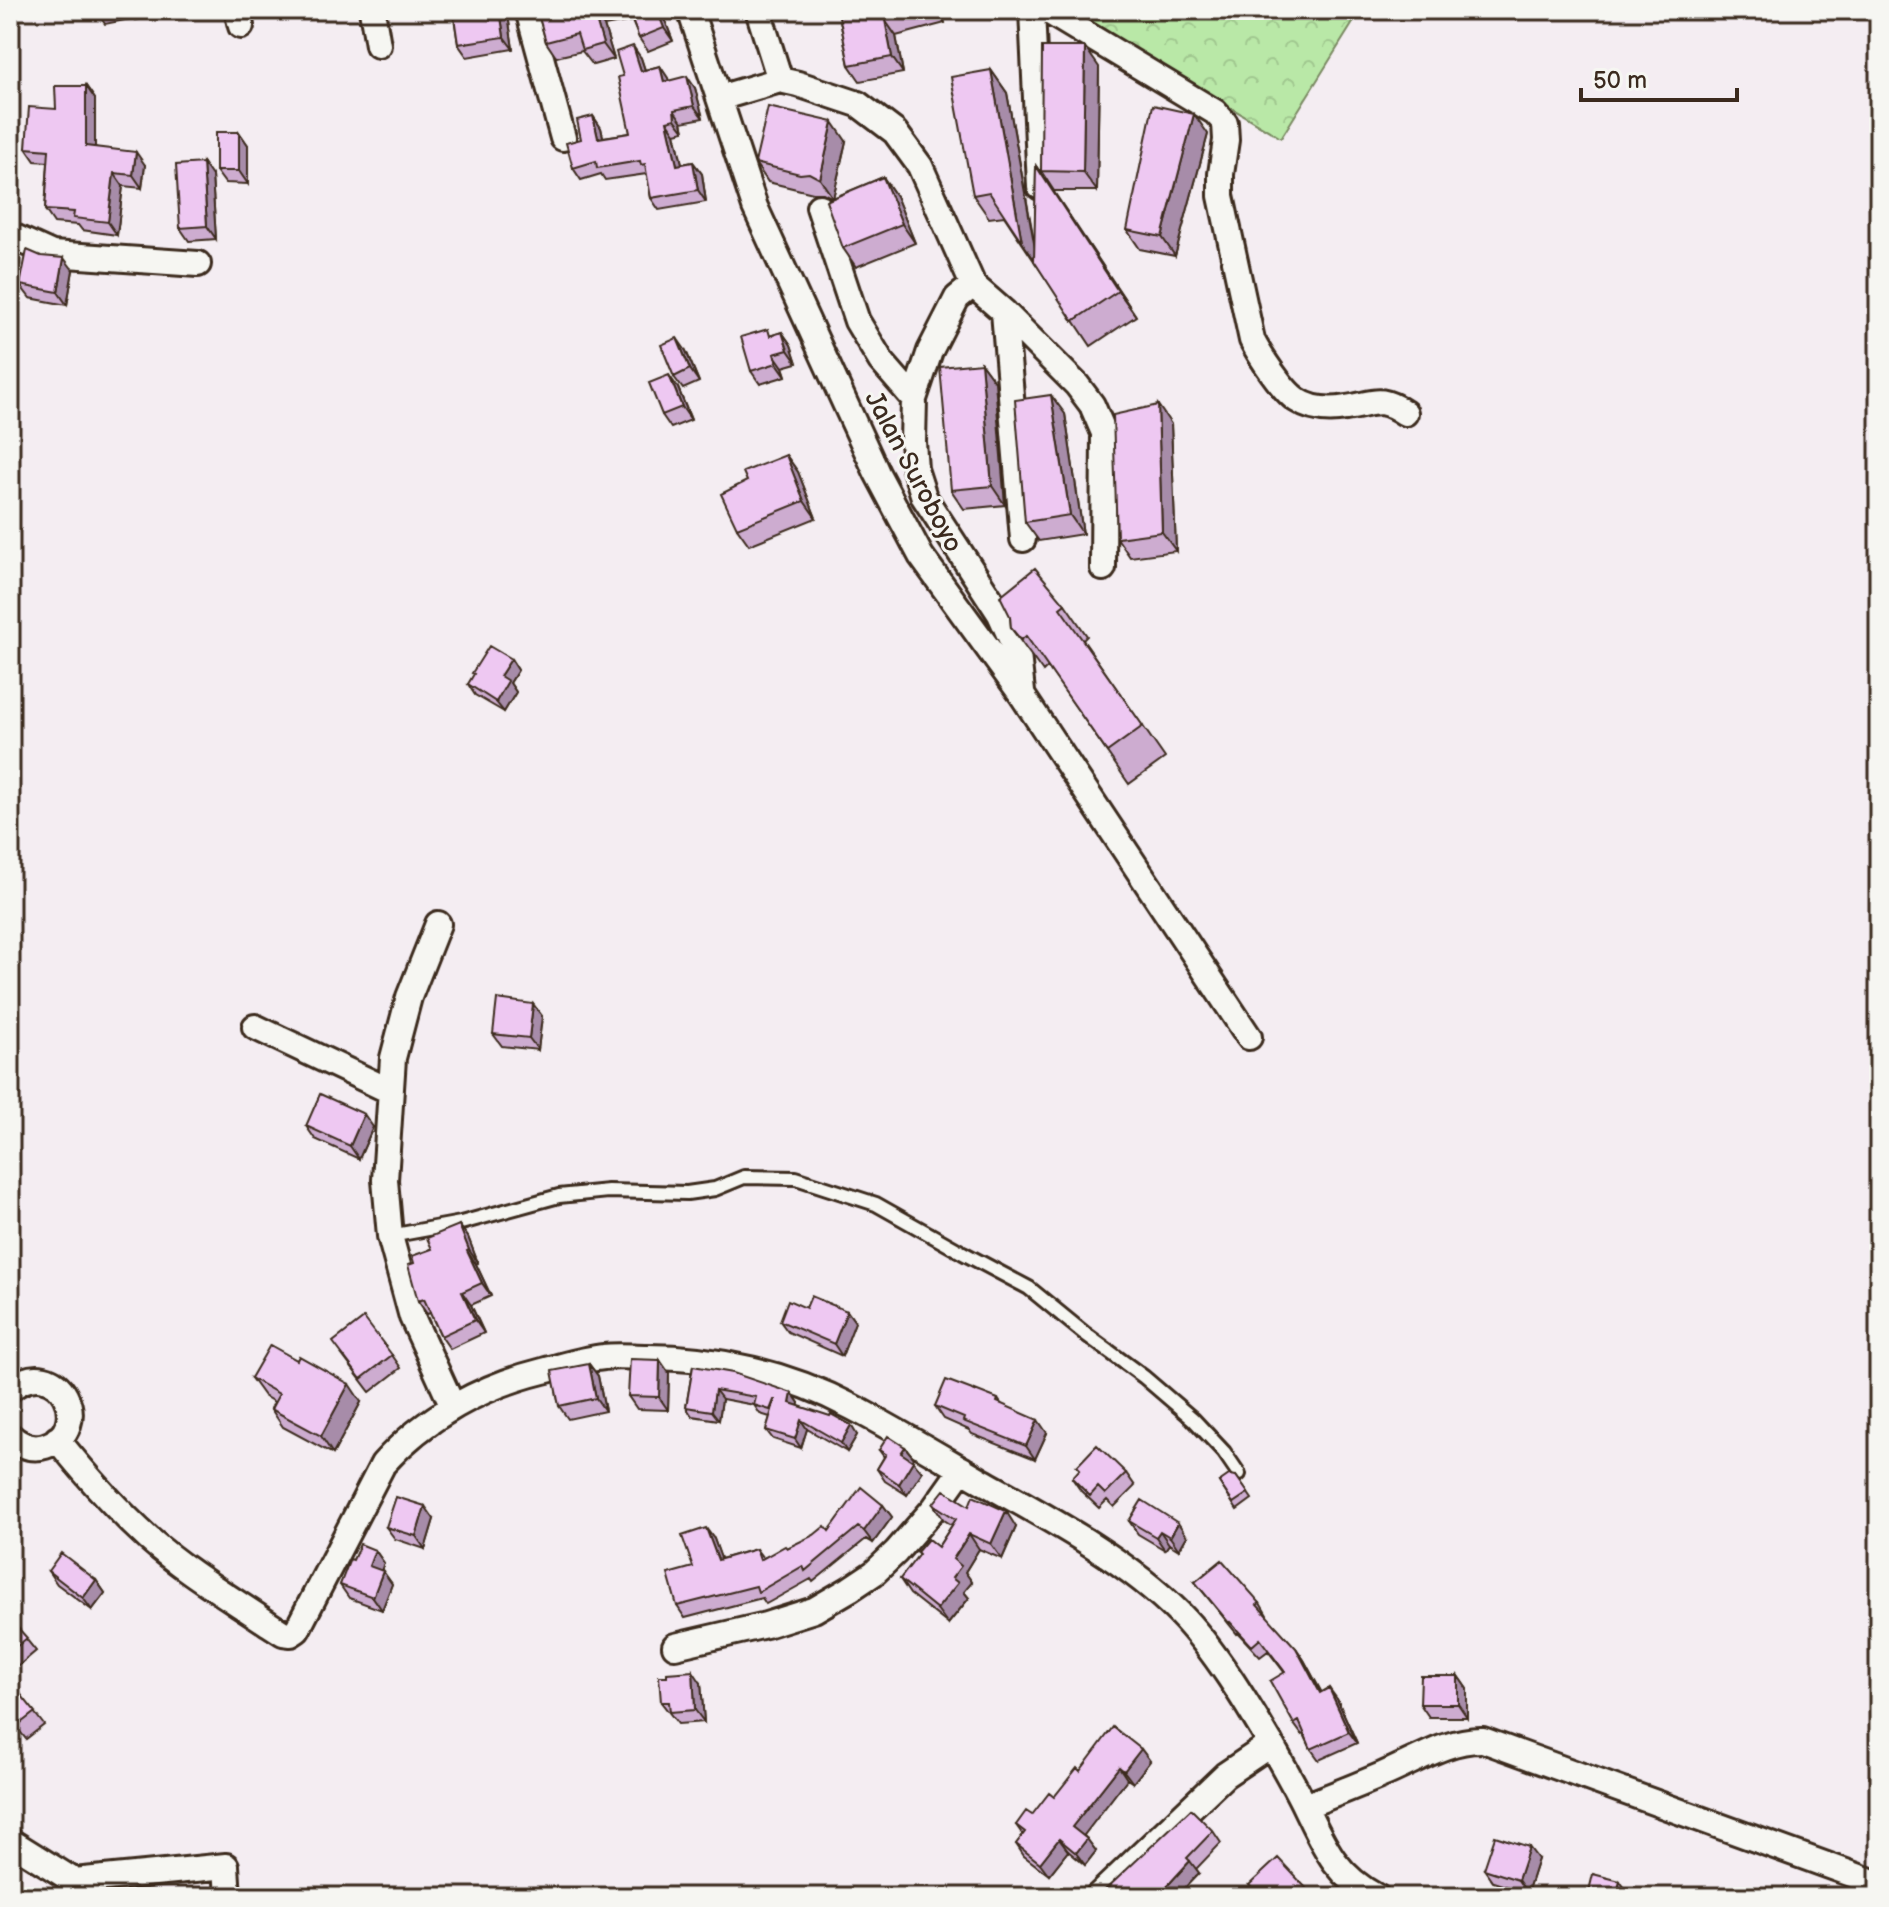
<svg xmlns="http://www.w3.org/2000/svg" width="1889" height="1907" font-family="'Balsamiq Sans',sans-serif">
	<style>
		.park { fill: url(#park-crowns); stroke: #7a8962; stroke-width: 2 }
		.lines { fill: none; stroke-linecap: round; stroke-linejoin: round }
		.lane-casing { stroke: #3b2a1e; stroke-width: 18 }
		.street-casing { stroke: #3b2a1e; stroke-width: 30 }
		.lane { stroke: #f6f6f2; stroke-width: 12 }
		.street { stroke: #f6f6f2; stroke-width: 24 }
		.wall { fill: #cdacd0; stroke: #3b2a1e; stroke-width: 2 }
		.shaded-wall { fill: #a78ca9; stroke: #3b2a1e; stroke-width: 2 }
		.building { fill: #eec8f2; stroke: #3b2a1e; stroke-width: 2 }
		.labels { text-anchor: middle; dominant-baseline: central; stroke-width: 6; stroke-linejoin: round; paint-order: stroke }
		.street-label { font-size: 26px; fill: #3b2a1e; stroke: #f6f6f2 }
	</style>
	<defs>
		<pattern id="park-crowns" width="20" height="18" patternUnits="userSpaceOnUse" patternTransform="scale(2)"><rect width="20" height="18" fill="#b9e8a7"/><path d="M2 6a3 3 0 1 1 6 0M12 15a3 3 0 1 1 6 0" fill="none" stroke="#a0c78f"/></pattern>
	</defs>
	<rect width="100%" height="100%" fill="#f4edf2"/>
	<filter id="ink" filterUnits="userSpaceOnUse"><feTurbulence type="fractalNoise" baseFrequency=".0125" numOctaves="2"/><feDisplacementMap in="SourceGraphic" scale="16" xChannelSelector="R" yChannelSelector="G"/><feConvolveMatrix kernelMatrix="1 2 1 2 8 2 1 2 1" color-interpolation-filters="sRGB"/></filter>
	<g filter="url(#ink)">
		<path class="park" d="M1069,10H1361L1281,138Z"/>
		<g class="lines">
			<defs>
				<path id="lane" d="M390,1236L461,1223L559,1196L608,1191L687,1193L715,1189L744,1177L796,1178L876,1204L963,1253L1029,1288L1084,1333L1144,1377L1193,1419L1224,1452L1239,1474"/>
				<path id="street" d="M237,10L241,26
					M372,10L378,45
					M528,10L563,138
					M690,10L755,207L877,473L921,556L1022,695L1249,1037
					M758,10L780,80
					M1032,10L1040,187
					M1046,10L1215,112L1225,123L1226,140L1221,174V196L1252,340C1260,356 1283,391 1297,400C1312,410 1329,411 1346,408C1375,404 1378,395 1405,413
					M719,98L780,80L798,84L858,104L895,132L920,166L973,285L1004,312L1077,385L1092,405L1104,433L1103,568
					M819,207L857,321L881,361L914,399
					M10,235L52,254L198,264
					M973,285L957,298L930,351L914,399L913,442L915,469L924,497L1000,614L1018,654L1022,692
					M1004,312L1023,539
					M438,924L409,997L393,1058L385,1180L390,1236L412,1317L453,1407
					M255,1027L390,1091
					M10,1389C60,1349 96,1430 45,1446C32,1450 20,1445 10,1436
					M57,1439C85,1474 116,1509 149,1539C185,1571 229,1597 269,1624L283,1633L291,1634L297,1630L383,1464C425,1417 482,1386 543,1371C563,1366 583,1359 604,1357C618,1355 633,1357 647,1357C718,1357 789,1374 852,1407C896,1430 939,1456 982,1481C1048,1518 1127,1560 1179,1613C1215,1650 1246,1702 1272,1746C1283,1766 1295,1786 1305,1807C1324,1846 1336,1876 1377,1897
					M675,1646L766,1625L814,1610L850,1589L874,1573L896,1552L935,1507L962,1469
					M1305,1806C1331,1796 1356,1786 1382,1775C1414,1762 1447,1739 1483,1740L1879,1884
					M10,1841L74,1881
					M74,1881L226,1866L228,1897
					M1097,1897L1225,1775L1271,1744"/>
			</defs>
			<use href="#lane" class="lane-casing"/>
			<use href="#street" class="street-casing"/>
			<use href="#lane" class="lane"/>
			<use href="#street" class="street"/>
		</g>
		<path class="wall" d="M96,10H174L136,20L135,18L105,24Z
			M453,10H504L508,15L513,49L467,57L458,44Z
			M537,10H658L664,18L673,41L648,51L639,38L632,21L604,26L614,59L593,65L582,51L556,57L546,42Z
			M838,10H941L945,23L896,36L903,73L860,81L849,65Z
			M641,58L645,70L660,66L669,81L695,88L703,118L682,122L684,131L675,133L682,164L693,162L702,174L706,202L659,210L651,198L647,174L605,180L601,174L581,180L573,168L581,139L593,116L601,128L603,137L630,133L623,76Z
			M1099,67L1097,191H1054L1041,171Z
			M991,70L1007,93L1035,246L1036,166L1136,316L1091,346L1004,216L989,218L973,195Z
			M86,86L95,99V147L145,165L142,188L123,186L117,235L82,230L78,225L54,223L45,210L48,162L35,161L26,148L56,109Z
			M239,132L248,145V184L225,183L216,171Z
			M1208,134L1175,256L1140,249L1127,230Z
			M846,141L833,198L883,177L896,196L915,243L856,267L843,248L833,198L823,193H813L768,182L755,163Z
			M212,176L216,239L189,241L180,228Z
			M73,270L67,305L30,298L20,285Z
			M782,332L791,345L797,363L783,367L786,376L760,384L751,371L772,335Z
			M686,351L699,382L683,389L674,377Z
			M981,363L995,382L1005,505L964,509L951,490Z
			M678,388L691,420L671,428L662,415Z
			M1065,414L1083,534L1039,541L1025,522Z
			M1171,424L1176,551L1130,557L1117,538Z
			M786,455L798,472L816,518L749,545L737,528L747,481Z
			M1065,604L1087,636L1083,640L1165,758L1129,784L1048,667L1043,672L1011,628L1010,616Z
			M511,659L518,670L510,683L516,692L504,712L475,695L468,684Z
			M533,1004L542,1016L538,1050L502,1046L493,1034Z
			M306,1126L373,1127L359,1159L315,1139Z
			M459,1225L468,1237L478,1263L476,1264L491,1296L471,1305L484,1333L450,1349L441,1336L430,1313L427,1314L418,1301L414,1263Z
			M806,1308L847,1311L855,1322L842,1356L788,1332L780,1321Z
			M342,1355H392L401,1368L370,1392Z
			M589,1364L598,1376L605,1411L568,1419L559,1406Z
			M693,1366L792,1393L799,1403L798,1406L857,1435L847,1452L807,1429L801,1448L773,1439L766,1430L770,1417L760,1414L754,1405L722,1399L719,1420L692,1416L686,1407Z
			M669,1373L668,1410L637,1409L628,1396Z
			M251,1378L361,1402L333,1454L283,1427L271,1409L274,1402L264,1396Z
			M975,1391L998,1399L1002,1405L1047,1433L1035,1459L972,1434L969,1430L944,1419L935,1406Z
			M905,1447L914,1458L912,1460L922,1472L907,1495L885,1481L877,1469L884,1457L879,1450Z
			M1077,1466L1126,1473L1135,1486L1114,1507L1107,1500L1099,1508L1081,1491L1072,1478L1080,1470Z
			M1236,1476L1252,1499L1237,1510L1219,1482Z
			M933,1504L969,1506L1016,1527L1002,1559L979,1549L965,1572L972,1582L964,1592L969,1598L948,1624L910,1594L900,1579L919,1555L917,1552L938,1547L952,1525L944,1520Z
			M883,1505L892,1517L873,1543L866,1539L813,1582L811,1579L766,1604L762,1598L685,1618L677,1606L693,1567L714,1539L721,1559L756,1549L763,1558L829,1531Z
			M434,1519L425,1549L395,1539L386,1527Z
			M1129,1521L1187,1536L1179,1550L1169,1544L1165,1550L1138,1534Z
			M375,1550L384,1563L381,1570L392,1584L382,1610L349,1598L340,1585L353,1560Z
			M48,1571L96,1580L105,1593L92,1610L57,1584Z
			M1195,1582L1260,1603L1267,1615L1266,1616L1296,1648L1304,1660L1321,1692L1337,1699L1357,1743L1319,1760L1311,1749L1304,1734L1302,1735L1294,1724L1284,1672L1268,1651L1260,1657L1238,1633L1237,1634Z
			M10,1619L36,1651L10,1673Z
			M1458,1676L1467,1689V1717H1429L1420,1704Z
			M10,1681L44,1725L26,1739L10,1719Z
			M701,1683L704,1722L678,1724L661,1702Z
			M1141,1749L1150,1761L1133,1783L1127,1779L1083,1835L1087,1839L1096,1851L1085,1865L1068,1851L1049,1875L1024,1856L1016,1844L1023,1835L1016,1825L1032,1815L1054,1797L1080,1771Z
			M1213,1831L1221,1843L1196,1869L1199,1873L1176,1897H1110L1105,1890Z
			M1538,1859L1527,1893L1493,1882L1484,1869Z
			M1249,1885L1307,1889L1313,1897H1258Z"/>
		<path class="shaded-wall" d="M500,10H504L508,15L513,49L504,37Z
			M593,10L604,26L614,59L603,44Z
			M657,10H658L664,18L673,41L664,28Z
			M935,10H941L945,23Z
			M885,20L896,36L903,73L892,57Z
			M10,43L13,47L10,59Z
			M633,46L641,58L649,83L641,71Z
			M1085,47L1099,67L1097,191L1083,172Z
			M660,66L668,78L672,94L664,82Z
			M991,70L1007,93L1038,265L1022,242Z
			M687,76L695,88L703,118L694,106Z
			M86,86L95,99V159L86,146Z
			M674,110L682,122L684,131L675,119Z
			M1194,114L1208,134L1175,256L1162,237Z
			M593,116L601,128L606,150L598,138Z
			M667,121L675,133L685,177L677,165Z
			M833,122L846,141L833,198L820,179Z
			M239,132L248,145V184L239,171Z
			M136,152L145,165L142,188L133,175Z
			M693,162L702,174L706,202L698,190Z
			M203,163L212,176L216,239L207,226Z
			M1036,166L1054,192L1136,316L1118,291Z
			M114,173L123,186L117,235L108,222Z
			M883,177L896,196L915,243L902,224Z
			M64,258L73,270L67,305L58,292Z
			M782,332L791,345L797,363L788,350Z
			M677,338L686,351L699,382L690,369Z
			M774,354L783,367L786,376L777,363Z
			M981,363L995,382L1005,505L992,486Z
			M669,375L678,388L691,420L682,407Z
			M1051,395L1065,414L1083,534L1070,515Z
			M1158,405L1171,424L1176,551L1162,532Z
			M786,455L798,472L816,518L804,501Z
			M511,659L518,670L510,683L516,692L504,712L496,702L500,676Z
			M533,1004L542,1016L538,1050L529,1038Z
			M364,1114L373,1127L359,1159L350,1146Z
			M459,1225L468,1237L478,1263L469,1250Z
			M467,1251L476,1264L491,1296L482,1283Z
			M462,1292L471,1305L484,1333L475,1320Z
			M847,1311L855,1322L842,1356L834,1344Z
			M660,1360L669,1373L668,1410L659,1397Z
			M589,1364L598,1376L605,1411L596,1398Z
			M349,1384L361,1402L333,1454L321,1436Z
			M715,1390L722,1399L719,1420L712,1411Z
			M792,1393L799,1403L797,1412L790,1403Z
			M801,1420L807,1429L801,1448L795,1439Z
			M1038,1420L1047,1433L1035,1459L1026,1446Z
			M851,1425L857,1435L847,1452L841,1443Z
			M905,1447L914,1458L910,1464L901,1453Z
			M913,1461L922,1472L907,1495L899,1484Z
			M883,1505L892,1517L873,1543L864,1531Z
			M425,1506L434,1519L425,1549L416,1536Z
			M1006,1511L1016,1527L1002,1559L991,1544Z
			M1178,1523L1187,1536L1179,1550L1170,1537Z
			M706,1528L714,1539L726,1572L718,1560Z
			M1160,1531L1169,1544L1165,1550L1156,1537Z
			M969,1534L979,1549L965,1572L972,1582L964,1592L969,1598L948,1624L937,1609L952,1578L953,1559Z
			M375,1550L384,1563L378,1579L369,1566Z
			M383,1571L392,1584L382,1610L373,1597Z
			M96,1580L105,1593L92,1610L83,1598Z
			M1296,1648L1304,1660L1328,1704L1320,1693Z
			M693,1671L701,1683L704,1722L695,1710Z
			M1458,1676L1467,1689V1717L1458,1704Z
			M1329,1688L1337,1699L1357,1743L1349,1732Z
			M1141,1749L1150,1761L1133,1783L1124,1771Z
			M1119,1767L1127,1779L1081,1839L1072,1827Z
			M1059,1839L1068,1851L1049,1875L1040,1863Z
			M1087,1839L1096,1851L1085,1865L1076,1853Z
			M1529,1847L1538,1859L1527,1893L1518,1880Z
			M1190,1861L1199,1873L1176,1897H1157Z
			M1620,1881L1629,1894L1628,1897H1616Z"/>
		<path class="building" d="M453,10H500L504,37L458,44Z
			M537,10H594H593L603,44L582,50L577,34L546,42Z
			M644,10H657L664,28L639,38L630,15Z
			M838,10H925L885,20L892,57L849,65Z
			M633,46L641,71L660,66L664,82L687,76L694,106L674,110L675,119L667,121L677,165L693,162L698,190L651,198L645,164L641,165L640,161L597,168L596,161L573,168L566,143L581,139L577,120L593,116L598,138L630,133L618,77L623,76L616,52Z
			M1042,47H1085L1083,172L1041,171Z
			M991,70L1022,242L989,192L973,195L951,77Z
			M55,86H86V146L136,152L133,175L114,173L108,222L73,218L74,212L45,210L49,150L26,148L29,107L56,109Z
			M1153,105L1194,114L1162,237L1127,230Z
			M768,107L833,122L820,179L809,173L800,174L755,163Z
			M216,132H239V171H216Z
			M203,163L207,226L180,228L176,165Z
			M1036,166L1118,291L1073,321L1034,261Z
			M883,177L902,224L843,248L826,201Z
			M27,250L41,256L64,258L58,292L20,285Z
			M768,329L770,336L782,332L788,350L774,354L777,363L751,371L741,337Z
			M677,338L690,369L674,377L661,345Z
			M981,363L992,486L951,490L940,367Z
			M669,375L682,407L662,415L649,383Z
			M1051,395L1070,515L1025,522L1015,400Z
			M1158,405L1162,532L1117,538L1113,415Z
			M786,455L804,501L737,528L721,494L747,481L743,472Z
			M1035,568L1065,604L1060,608L1143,726L1107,752L1026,636L1021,640L1011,628L1010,616L1000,596Z
			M489,646L511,659L500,676L508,681L496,702L468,684L474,674L472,673Z
			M497,999L533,1004L529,1038L493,1034Z
			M320,1094L364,1114L350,1146L306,1126Z
			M459,1225L469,1250L467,1251L482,1283L462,1292L475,1320L441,1336L424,1299L418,1301L408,1265L414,1263L412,1256L432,1249L427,1238Z
			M811,1296L847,1311L834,1344L780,1321L788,1300L806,1308Z
			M364,1318L392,1355L361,1379L333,1342Z
			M270,1345L297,1360L299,1356L349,1384L321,1436L271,1409L279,1394L251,1378Z
			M630,1359L660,1360L659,1397L628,1396Z
			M589,1364L596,1398L559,1406L552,1371Z
			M693,1366L733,1373L792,1393L790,1403L830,1416L831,1414L851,1425L841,1443L801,1420L795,1439L766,1430L775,1400H774L770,1410L754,1405L756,1397L715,1390L712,1411L686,1407Z
			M946,1380L975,1391V1390L998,1399L997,1402L1038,1420L1026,1446L963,1421L964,1418L935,1406Z
			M888,1436L905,1447L901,1453L913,1461L899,1484L877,1469L886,1454L879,1450Z
			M1097,1445L1126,1473L1105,1494L1098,1487L1090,1496L1072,1478L1080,1469L1077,1466Z
			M1229,1475L1236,1476L1248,1493L1233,1503L1219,1482Z
			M861,1487L883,1505L864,1531L858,1527L805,1571L803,1566L758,1592L756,1586L677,1606L668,1574L693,1567L682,1536L706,1528L718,1560L756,1549L760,1560L785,1546L787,1548L814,1535L825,1526L829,1531Z
			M944,1490L969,1506L973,1496L1006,1511L991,1544L969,1534L953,1559L961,1566L952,1578L958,1583L937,1609L900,1579L919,1554L917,1552L928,1539L938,1547L956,1519L933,1504Z
			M396,1497L425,1506L416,1536L386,1527Z
			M1142,1500L1178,1523L1170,1537L1160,1531L1156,1537L1129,1521Z
			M360,1544L375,1550L369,1566L383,1571L373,1597L340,1585L350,1559L353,1560Z
			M61,1553L96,1580L83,1598L48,1571Z
			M1222,1560L1260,1603L1257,1605L1296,1648L1320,1693L1329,1688L1349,1732L1311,1749L1299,1721L1294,1724L1270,1681L1285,1672L1260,1639L1252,1646L1230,1622L1229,1623L1195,1582Z
			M10,1619L27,1638L10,1652Z
			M693,1671L695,1710L670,1712L669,1702H661L659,1676H667V1673Z
			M1421,1676H1458V1704H1420Z
			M10,1681L35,1712L17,1726L10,1718Z
			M1113,1727L1141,1749L1124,1771L1119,1767L1072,1827L1087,1839L1076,1853L1059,1839L1040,1863L1016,1844L1025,1832L1016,1825L1026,1811L1032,1815L1049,1793L1054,1797L1077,1768L1080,1771Z
			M1191,1809L1213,1831L1187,1858L1190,1861L1157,1897H1112L1105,1890Z
			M1495,1836L1529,1847L1518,1880L1484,1869Z
			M1278,1858L1307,1889L1299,1897H1260L1249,1885Z
			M1593,1874L1620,1881L1616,1897H1596L1588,1895Z"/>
	</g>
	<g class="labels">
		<g class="street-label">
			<text transform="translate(913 472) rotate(62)">Jalan Suroboyo</text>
		</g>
	</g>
	<rect width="1889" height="1907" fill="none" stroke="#f6f6f2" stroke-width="40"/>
	<rect x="20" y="20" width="1849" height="1867" fill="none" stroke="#3b2a1e" stroke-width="3" filter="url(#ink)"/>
	<path d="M1581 88v12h156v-12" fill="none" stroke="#3b2a1e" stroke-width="4"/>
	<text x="1593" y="88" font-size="24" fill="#3b2a1e" stroke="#f6f6f2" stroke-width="6" paint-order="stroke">50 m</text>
</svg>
